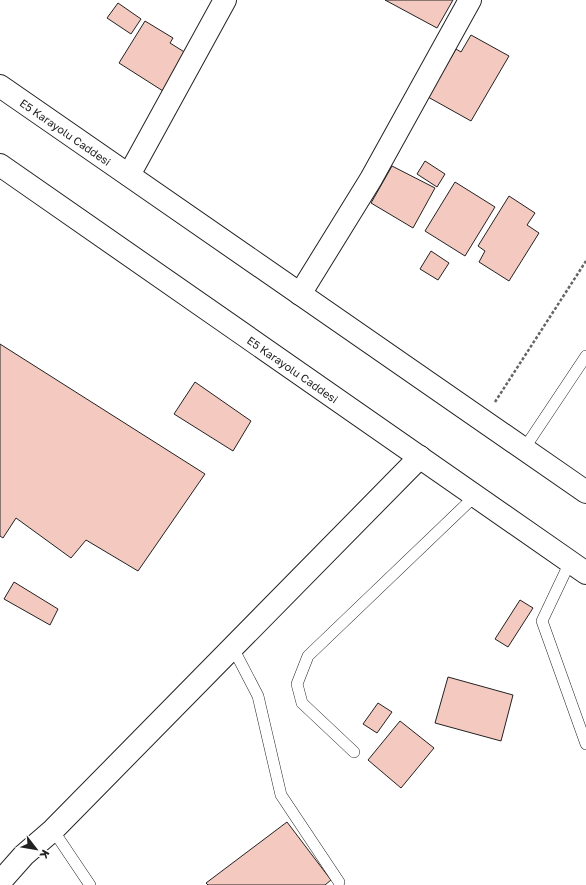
<svg xmlns="http://www.w3.org/2000/svg" width="586" height="885" font-family="'Golos Text',sans-serif">
	<style>
		.building { fill: #f3c9c0; stroke: #222 }
		.lines { fill: none; stroke-linecap: round; stroke-linejoin: round }
		.service-casing { stroke: #222; stroke-width: 12 }
		.minor-casing { stroke: #222; stroke-width: 24 }
		.trunk-casing { stroke: #222; stroke-width: 24 }
		.path { stroke: #646464; stroke-width: 2.5; stroke-dasharray: 3 2; stroke-linecap: butt }
		.service { stroke: #fff; stroke-width: 11 }
		.minor { stroke: #fff; stroke-width: 22 }
		.trunk { stroke: #fff; stroke-width: 22 }
		.labels { text-anchor: middle; dominant-baseline: central; stroke-width: 3; stroke-linejoin: round; paint-order: stroke }
		.street-label { font-size: 11px; fill: #222; stroke: #fff }
	</style>
	<rect width="100%" height="100%" fill="#fff"/>
	<path class="building" d="M385,0H453L437,28Z
		M118,3L141,19L131,34L107,18Z
		M145,21L173,38L170,43L186,53L163,91L119,63Z
		M471,35L509,56L471,121L428,97L456,49L461,52Z
		M425,161L445,174L437,187L417,174Z
		M392,166L435,188L413,228L371,203Z
		M455,182L495,207L465,256L425,231Z
		M509,196L535,213L527,225L539,233L509,281L479,262L485,251L478,246Z
		M431,251L449,263L438,280L420,269Z
		M0,344L205,474L138,571L86,540L71,558L16,518L3,538L0,536Z
		M195,382L251,421L233,451L174,414Z
		M14,582L58,609L50,625L4,599Z
		M520,600L533,608L508,647L495,639Z
		M448,677L513,695L501,741L435,723Z
		M378,703L392,712L377,733L363,724Z
		M400,721L434,748L401,788L368,760Z
		M287,822L331,880L325,885H208L206,883Z"/>
	<g class="lines">
		<defs>
			<path id="service" d="M524,449L586,356
				M570,562L542,621L586,744
				M233,648L258,696L281,795L339,882
				M354,752L302,703L297,684L308,656L475,496
				M53,830L90,885"/>
			<path id="minor" d="M129,175L225,0
				M300,294L371,179L470,0
				M0,882L24,855L53,830L420,457"/>
			<g id="trunk">
				<path id="s1" d="M0,86L586,492"/>
				<path id="s2" d="M0,165L586,573"/>
			</g>
		</defs>
		<use href="#service" class="service-casing"/>
		<use href="#minor" class="minor-casing"/>
		<use href="#trunk" class="trunk-casing"/>
		<path class="path" d="M495,402L586,261"/>
		<use href="#service" class="service"/>
		<use href="#minor" class="minor"/>
		<use href="#trunk" class="trunk"/>
	</g>
	<g class="labels">
		<g class="street-label">
			<text stroke="none"><textPath href="#s1" startOffset="80">E5 Karayolu Caddesi</textPath></text>
			<text stroke="none"><textPath href="#s2" startOffset="357">E5 Karayolu Caddesi</textPath></text>
		</g>
	</g>
	<g transform="translate(36 849) rotate(121)" stroke="#ffffff" stroke-width="3" paint-order="stroke">
	<path d="M0-3L7 15L0 10L-7 15Z" fill="#222222"/>
	<text y="-6" font-size="11" font-weight="bold" text-anchor="middle" fill="#222222">K</text>
	</g>
</svg>
